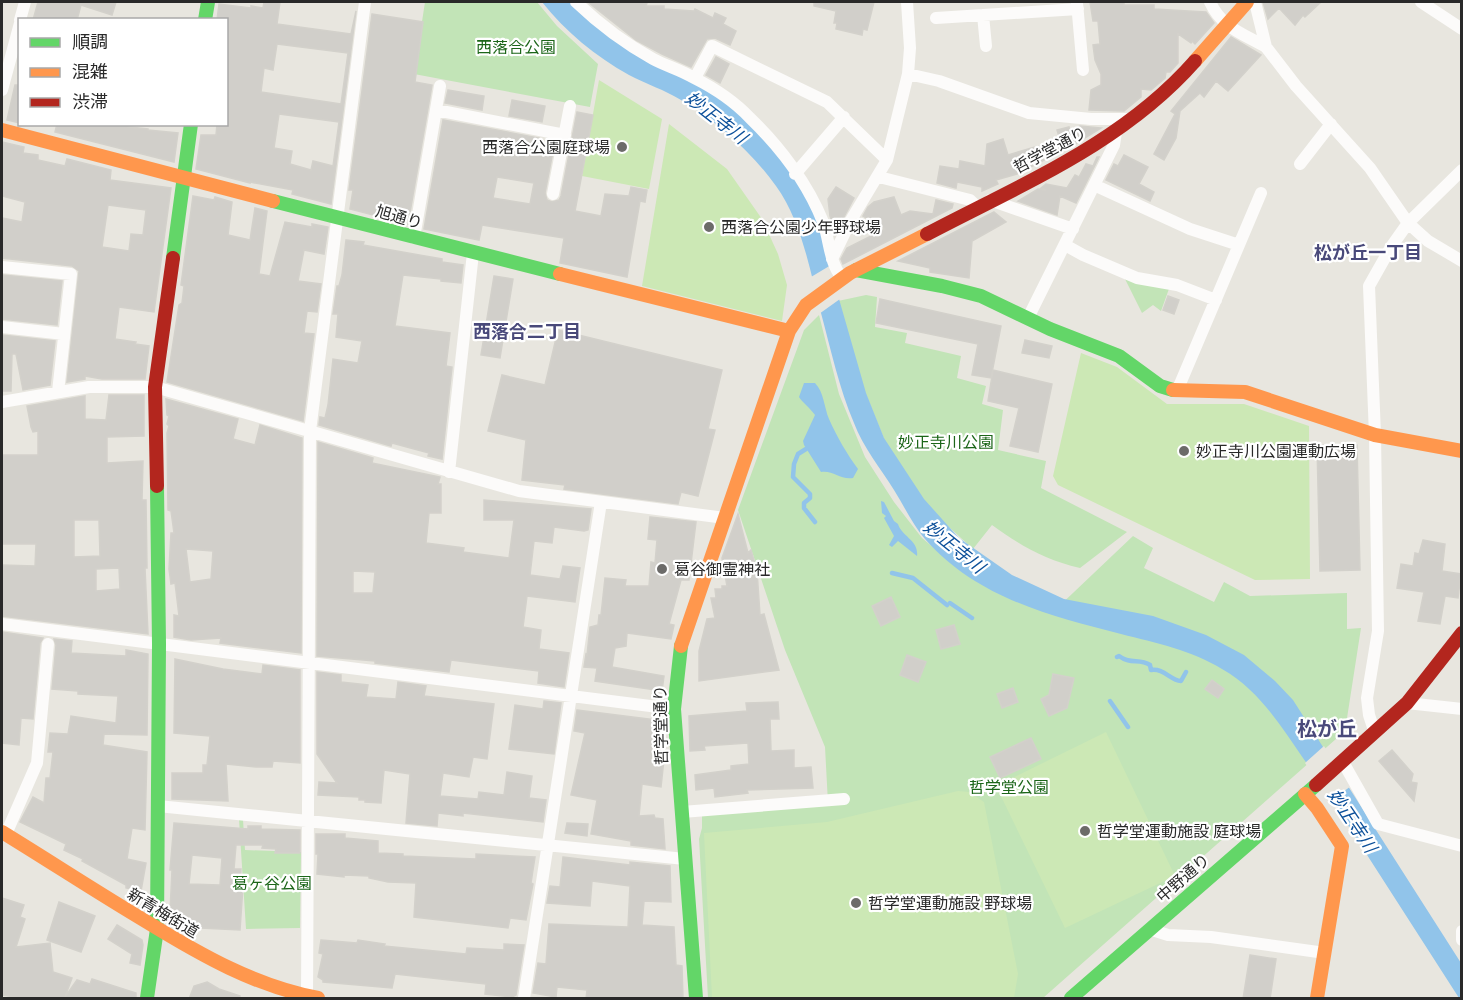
<svg xmlns="http://www.w3.org/2000/svg" width="1463" height="1000" font-family="'DM Sans','Noto Sans JP',sans-serif">
	<style>
		.green { fill: #c2e4b7 }
		.pitch { fill: #cce8b5 }
		.water { fill: #91c4ea }
		.pier { fill: #e8e6df }
		.lines { fill: none; stroke-linecap: round; stroke-linejoin: round }
		.stream { stroke: #91c4ea; stroke-width: 4.5 }
		.building { fill: #d1cfca; stroke: #d3d1cb; stroke-width: 1.5; fill-rule: evenodd }
		.street { stroke: #fcfbfa; stroke-width: 12 }
		.fast { stroke: #63d668; stroke-width: 14 }
		.slow { stroke: #ff974d; stroke-width: 14 }
		.jam { stroke: #b3261e; stroke-width: 14 }
		.poi-dot { fill: #6c6b69; stroke: #fff; stroke-width: 2 }
		.labels { text-anchor: middle; dominant-baseline: central; stroke-width: 4.5; stroke-linejoin: round; paint-order: stroke }
		.park-label { font-size: 16px; fill: #1c6619; stroke: #fff }
		.poi-label { font-size: 16px; fill: #292929; stroke: #fff; text-anchor: start }
		.street-label { font-size: 16px; fill: #292929; stroke: #fff }
		.water-label { font-size: 18px; font-style: italic; fill: #0c509a; stroke: #fff }
		.neighbourhood-label { font-size: 18px; font-weight: bold; fill: #49497a; stroke: #fff }
		.quarter-label { font-size: 20px; font-weight: bold; fill: #49497a; stroke: #fff }
	</style>
	<rect width="100%" height="100%" fill="#e8e6df"/>
	<path class="green" d="M425,2H537L557,26L598,64L590,107L414,74Z
		M1125,279L1170,286L1161,311L1153,305L1142,313Z
		M866,295L877,297L875,327L907,333L905,343L961,356L957,378L986,386L982,404L1003,410L998,450L1046,461L1041,488L1127,532L1080,568C1045,560 1021,546 992,525L973,549L927,507L889,451L865,392L838,301Z
		M819,315L839,394L865,457L894,502L922,538L963,572L1054,611L1133,536L1153,548L1144,568L1214,602L1224,582L1250,596L1347,593V629L1361,628L1345,731L1043,998H708L699,839L702,828V815L828,803L825,747L785,650L738,510L804,330Z
		M239,819L243,820L245,850L301,852L300,928L246,929Z"/>
	<path class="pitch" d="M599,80L662,119L649,189L582,176Z
		M669,124L727,169L762,219L778,254L787,285L782,321L642,286Z
		M1081,353L1117,367L1167,404H1244L1309,426L1310,579L1255,580L1058,485L1053,476Z
		M1106,732L1175,876L1065,928L996,786Z
		M958,791L969,792L984,802L1018,974L1014,998H712L704,833L827,822Z"/>
	<path class="water" d="M542,2H570L708,89L743,116L792,171L820,223L831,271L866,393L884,438L924,499L959,538L1012,575L1064,599L1153,616L1206,635L1244,655L1275,681L1293,700L1461,963V998H1459C1423,942 1387,886 1351,830C1336,805 1320,782 1303,758C1280,725 1259,690 1222,669C1191,650 1156,643 1121,634C1049,616 976,597 925,539C913,525 904,506 894,490C881,469 863,447 854,423C839,388 831,350 821,313C810,271 802,222 776,186C752,152 716,121 681,100C665,90 646,84 629,75C595,56 566,32 542,2Z
		M804,383H815C824,392 824,407 829,419C837,437 847,454 858,469L853,478C840,480 833,470 821,472L804,445L803,441L815,415C810,408 802,402 799,397Z
		M881,501L884,502L894,521L898,524C902,537 919,540 917,556L898,541L892,547L889,545L894,536L884,518L886,516L882,513Z"/>
	<path class="pier" d="M831,265L840,299L819,314L811,277Z
		M1324,746L1351,786L1331,801L1305,763Z"/>
	<g class="lines">
		<path class="stream" d="M806,449L798,454L794,464L793,477L810,494V498L804,503V508L815,522
			M892,573L913,578L947,605
			M950,603L972,618
			M1117,657L1119,656C1131,665 1139,658 1150,665L1151,670C1164,668 1170,680 1181,681L1186,672
			M1110,701L1128,727"/>
	</g>
	<path class="building" d="M38,2H116L112,15L81,5L77,20H33Z
		M264,2H280L277,24L351,34L356,11L331,204L292,194L293,190L250,182V183L196,169L201,135H216L217,124H226V20H217L219,4L251,8V6L263,8ZM277,44L348,53L341,104L261,92L264,68L273,70ZM279,114L339,122L333,166L313,161L311,170L290,164L292,151L274,148Z
		M588,2H638L647,3L646,6H664V9L694,11L695,9L713,18L715,13L726,18L723,24L736,31L730,45L715,38L707,39L691,67L662,54L636,40Z
		M814,2H874L867,30L863,29L862,35L836,29L837,23H834L836,11L814,6Z
		M1090,2H1124V5H1154V9L1206,12L1214,23L1195,44L1192,41L1191,43L1178,34V63L1170,72H1166L1165,78L1151,90L1141,89V97L1124,111L1089,110L1091,90L1101,85V74L1095,60L1093,45L1100,44L1098,21H1093Z
		M1263,2H1321L1305,17L1303,15L1295,25L1279,8L1268,19Z
		M372,14L423,22L415,82L432,85L408,224L350,209L353,190H349Z
		M1231,37L1261,55L1228,91L1216,81L1204,97L1200,93L1180,111L1176,138L1164,160L1154,154L1175,114L1171,111Z
		M716,57L729,64L720,83L706,75Z
		M15,85H20V123L7,120Z
		M448,90L484,96L482,110L445,103Z
		M512,100L545,106L542,122L509,116Z
		M577,112L593,115L575,211L601,216L605,194L629,196L631,187L647,190L645,202L640,201L627,277L560,263L564,238L482,225L479,240L424,229L443,120L539,138V141L554,146L545,193L547,200L552,202L559,200L561,196ZM497,177L534,183L530,204L493,198Z
		M57,124H120V126L148,129V130L178,133L174,162L55,132Z
		M1080,126L1101,128L1075,144L1017,174L996,180L998,184L982,191V187L957,182L956,188L937,183L940,166L959,169L960,161L985,166L987,144L1003,139L1008,155L1035,147L1061,143L1057,130L1069,127L1070,131Z
		M2,142L24,147L23,153L38,155V160L65,166L67,159L111,170L110,180L171,188L154,312L119,307L115,339L136,342L135,344L149,346L145,379H102L85,376V379L67,382L79,271L72,266L2,258V218L22,222L25,202L2,196ZM108,205L146,210L143,235L131,234L129,251L102,247Z
		M1124,155L1148,167L1139,184L1154,192L1150,201L1106,180L1114,164L1118,166Z
		M1097,157H1099L1076,203L1060,196L1057,215L1018,201L1038,189L1046,190L1041,188L1046,184L1067,188L1075,175L1079,177L1086,164L1093,166Z
		M836,187L854,198L836,232L830,216L828,199Z
		M193,196L214,200L215,197L232,202L228,235L250,240L255,208L267,211L259,274L270,276L285,222L312,227V224L328,227L324,254L304,250L298,281L321,284L317,312L307,311L304,333L314,334L303,421L167,382L179,305L182,303L184,286L181,285Z
		M894,197L901,215L910,211L933,214L936,200L953,204L952,208L843,264L841,259L847,248L885,229L863,216L868,207L874,202Z
		M994,212L1006,222L972,241L969,278L930,272V268L898,261Z
		M346,240L364,242L363,245L442,259V262L463,265L461,283L441,281V279L403,275L395,326L450,333L446,366L452,367L442,459L428,456L429,453L392,443L391,446L319,425L320,417L325,418L328,405L333,359L358,363L362,341L336,337L338,314H333L337,286H339L342,275Z
		M3,275L62,281L57,325L2,319Z
		M494,276L513,279L500,358L481,355Z
		M1168,296L1179,300L1174,314L1163,310Z
		M880,299L1001,326L991,378L972,375L978,344L876,323Z
		M558,330L722,370L708,429L715,430L698,496L681,492L678,504L564,489L565,485L522,480L526,440L488,431L502,375L545,385Z
		M2,335L55,341L50,385L23,390L16,354H12L11,391H2Z
		M1025,340L1052,346L1049,358L1022,353Z
		M993,370L1052,384L1038,452L1010,446L1019,408L988,401Z
		M109,395H144V436L107,437V463L143,461L142,500H146L147,568H145L148,634L2,616V565L35,566L36,544H2V455H38V431L33,432L31,427L27,406L85,396V419L106,420ZM74,520H99L100,556L74,557ZM119,568L120,589L96,591V569Z
		M166,399L238,419L233,439L255,445L260,425L302,438L301,653L220,643L221,638L191,640L174,637V615L179,616L175,583L171,584L169,569L171,533H174L171,511L168,510L167,433L169,426L167,424L169,416L167,415ZM186,549L213,551L211,579L190,582Z
		M318,442L373,458L372,463L440,477L438,484H441V513H429L426,543L464,548L463,552L509,558L514,520H484V500L591,509L588,530L584,531L554,527L552,543L534,541L530,575L560,579L563,566L580,568L575,602L527,596L523,627L541,630L539,649L569,653L564,687L538,683L539,671L451,660L449,672L375,663V661L317,656ZM353,571L375,572L373,593H353Z
		M1317,445H1357L1360,570L1320,571Z
		M738,514L748,553L751,550L757,571L760,615L764,614L779,670L699,681V651L707,619L715,618L711,598H716L715,589H722V586H727L722,558Z
		M650,517L696,522L689,580H681L669,624L674,625L671,639L627,633L626,646L615,648L612,667L664,676L662,691L595,681L597,668L584,667L586,654L587,655L590,627L598,625L599,615H601L605,578L626,580L625,586H649L651,562L655,563L657,540L648,539Z
		M1423,540L1445,544L1442,571L1461,574L1458,598L1445,596L1440,624L1418,621L1424,592L1397,588L1401,564L1413,566L1415,553L1419,554Z
		M891,597L900,617L881,626L872,606Z
		M954,625L960,644L941,649L936,630Z
		M2,632L43,638L40,643L33,719L21,718L19,745L2,743L3,646H2Z
		M54,639L72,641L71,653L126,656V650L148,654L147,735L104,734L103,745L147,752L145,830L132,828L127,859L146,863L141,891L126,888V885L82,861L83,859L64,850L66,844L20,822L33,797L44,803L46,778H50L53,752H48L50,733L68,734L71,716L116,723L118,696L78,694V691L52,689L56,645Z
		M907,655L926,662L918,682L900,675Z
		M175,659L223,669L262,674L263,665L300,670V763L273,761L272,767H256L226,764L228,801L172,799V773H203V765H207L210,736L174,733Z
		M317,672L341,675V682L368,685L366,697L396,699L398,682L426,686L424,696L494,704L487,759L473,757L469,777L443,773L440,796L478,799L479,792L504,795L507,772L532,776L529,798L546,800L543,822L463,813V816L438,813L437,826L406,823L410,774L384,770L381,803L365,802V800H359V797L318,795L319,782L337,783L317,754Z
		M1053,674L1074,678L1067,708L1049,716L1041,699L1049,695Z
		M1212,680L1224,689L1218,698L1205,689Z
		M1013,688L1018,702L1002,708L997,694Z
		M544,701L561,703L554,754L509,749L515,705L543,709Z
		M778,702L779,719H770L771,751L794,750V768L811,767L813,788L747,790L748,793L715,797L714,788L696,790L695,775L731,770V766L749,764L748,743L704,746L705,750L690,751L689,716L747,711L746,703Z
		M577,710L656,720V722L663,723L660,749L665,750L661,787L642,784L639,816L654,815L655,818L663,819L665,849L631,845V841L591,834L597,800L571,795L585,733L574,731Z
		M1031,738L1041,759L1000,778L990,757Z
		M1392,750L1413,774L1411,782L1417,783L1414,801L1379,761Z
		M174,823L248,829V826H261V829L300,830V853H275L276,849L262,848L263,845H236L234,869H241L240,886H243L240,930L200,928L170,912L172,870H170ZM192,855L222,858L220,885L189,884Z
		M567,823L588,824L587,836L565,833Z
		M316,834H345V838L378,841V853L403,854V856L476,859V854L535,857L531,883L533,884L526,920L510,918L508,928L414,917L416,883L388,882L369,878V876L344,875V877L317,874L318,854H316Z
		M563,857L630,865V862L670,866L671,902L644,901L642,925L674,927L676,965L682,966L683,999H586L587,990L557,987L556,997L533,993L538,963L546,964L549,924L628,927L630,886L592,881L590,906L547,903L550,886L560,887Z
		M2,898L24,905L20,917L25,919L16,947L50,943L53,972L72,978L65,997L77,980L90,984L92,979L136,993V999H28L2,995Z
		M59,902L95,916L81,952L47,940Z
		M117,925L142,940L143,945L140,965L130,963L132,954L108,939Z
		M321,940L357,943L358,940L385,944L384,946L466,954L467,948L504,950V944L524,945L516,995L512,997L485,994L486,984L395,974L392,988L323,982V980L318,977L323,954L319,953Z
		M1250,955L1276,959L1270,999H1243Z
		M207,982L219,989L240,996L239,999H189L194,986Z"/>
	<g class="lines">
		<path class="street" d="M576,2C599,24 624,43 653,59C666,66 681,70 694,78C714,88 735,102 750,118C780,147 808,184 823,222C830,241 829,262 842,278
			M1210,2C1222,28 1242,33 1266,47
			M1255,2L1266,47L1296,86L1370,168L1408,223L1428,241L1462,261
			M1421,2L1462,29
			M1077,3L1083,70
			M983,15L986,46
			M936,18L1078,9
			M20,20L25,2
			M908,74L939,81L1029,113L1091,119H1133
			M695,78L712,46L827,102L887,160
			M2,90L20,23
			M436,110L565,135
			M1300,164L1331,124
			M795,174L844,117
			M879,177L970,200L977,207
			M1094,185L1190,229L1239,245
			M553,194L570,106
			M990,200L1073,229
			M414,238L440,86
			M1065,245L1083,255L1137,278L1177,285L1216,300
			M832,259L851,220L887,160L908,74L910,48L907,2
			M2,267L71,274L58,392
			M1028,318L1114,145L1116,132
			M2,327L64,334
			M1177,391L1261,193
			M2,402L89,387H155L519,491L725,518
			M449,472L473,253
			M2,624L674,709
			M1407,703L1462,709
			M1375,733L1369,715L1367,698L1378,631L1375,435L1369,286L1391,247L1408,223L1462,170
			M1343,762L1378,824L1462,846
			M158,806L685,859
			M682,812L844,799
			M6,834L37,763L48,644
			M1149,929L1168,935L1211,937L1325,953
			M1462,931V940
			M307,998L310,431L365,2
			M524,998L601,502"/>
		<path class="fast" d="M205,20L208,2
			M273,201L560,274
			M173,258L191,124
			M856,270L942,286L981,296L1050,329L1119,356L1160,386L1173,390
			M681,646L674,709L696,998
			M147,998L157,929L159,644L157,486
			M1071,998L1316,785"/>
		<path class="slow" d="M1195,61L1247,2
			M2,130L273,201
			M560,274L789,331
			M1173,390L1245,392L1375,435L1462,451
			M681,646L789,331L806,305L850,273L927,234
			M1305,794L1317,808L1342,846L1317,998
			M2,832C51,862 98,893 147,922C201,955 255,986 318,998"/>
		<path class="jam" d="M927,234C1022,184 1123,143 1195,61
			M157,486L155,387L173,258
			M1316,785L1407,703L1462,633"/>
	</g>
	<g class="poi-dot">
		<circle cx="622" cy="147" r="6"/>
		<circle cx="709" cy="227" r="6"/>
		<circle cx="1184" cy="451" r="6"/>
		<circle cx="662" cy="569" r="6"/>
		<circle cx="1085" cy="831" r="6"/>
		<circle cx="856" cy="903" r="6"/>
	</g>
	<g class="labels">
		<g class="park-label">
			<text x="516" y="47">西落合公園</text>
			<text x="946" y="442">妙正寺川公園</text>
			<text x="1009" y="787">哲学堂公園</text>
			<text x="272" y="883">葛ヶ谷公園</text>
		</g>
		<g class="poi-label">
			<text x="610" y="147" text-anchor="end">西落合公園庭球場</text>
			<text x="721" y="227">西落合公園少年野球場</text>
			<text x="1196" y="451">妙正寺川公園運動広場</text>
			<text x="674" y="569">葛谷御霊神社</text>
			<text x="1097" y="831">哲学堂運動施設 庭球場</text>
			<text x="868" y="903">哲学堂運動施設 野球場</text>
		</g>
		<g class="street-label">
			<text transform="translate(1050 150) rotate(-28)">哲学堂通り</text>
			<text transform="translate(399 217) rotate(16)">旭通り</text>
			<text transform="translate(661 725) rotate(-91)">哲学堂通り</text>
			<text transform="translate(1183 878) rotate(-41)">中野通り</text>
			<text transform="translate(163 913) rotate(31)">新青梅街道</text>
		</g>
		<g class="water-label">
			<text transform="translate(716 118) rotate(38)">妙正寺川</text>
			<text transform="translate(954 547) rotate(39)">妙正寺川</text>
			<text transform="translate(1352 821) rotate(56)">妙正寺川</text>
		</g>
		<g class="neighbourhood-label">
			<text x="1368" y="253">松が丘一丁目</text>
			<text x="527" y="332">西落合二丁目</text>
		</g>
		<g class="quarter-label">
			<text x="1327" y="729">松が丘</text>
		</g>
	</g>
	<rect width="1463" height="1000" fill="none" stroke="#292929" stroke-width="6"/>
	<rect x="18" y="18" width="210" height="108" fill="#ffffff" stroke="#a9a9a9" stroke-width="1.5"/>
	<rect x="30" y="38" width="30" height="9" fill="#63d668" stroke="#a9a9a9" stroke-width="1.5"/>
	<text x="72" y="48" font-size="18" fill="#292929">順調</text>
	<rect x="30" y="68" width="30" height="9" fill="#ff974d" stroke="#a9a9a9" stroke-width="1.5"/>
	<text x="72" y="78" font-size="18" fill="#292929">混雑</text>
	<rect x="30" y="98" width="30" height="9" fill="#b3261e" stroke="#a9a9a9" stroke-width="1.5"/>
	<text x="72" y="108" font-size="18" fill="#292929">渋滞</text>
</svg>
